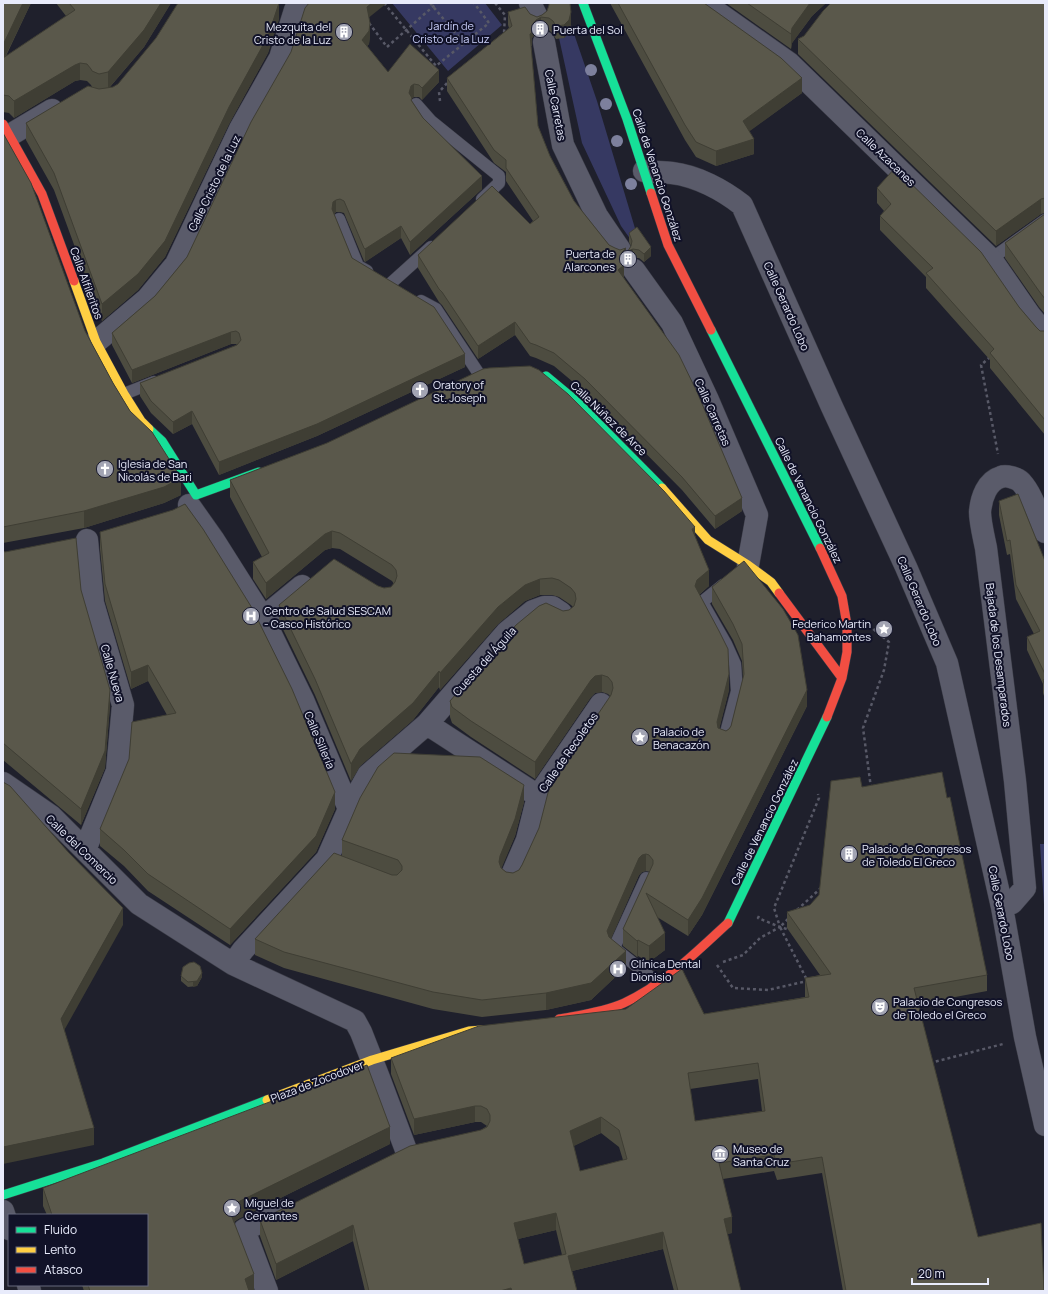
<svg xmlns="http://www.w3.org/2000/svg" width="1048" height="1294" font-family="Manrope,sans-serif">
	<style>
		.green { fill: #363962 }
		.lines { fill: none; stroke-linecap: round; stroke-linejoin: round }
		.lane-casing { stroke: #3c3d48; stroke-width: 13 }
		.street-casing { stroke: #3c3d48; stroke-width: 23 }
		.fast-casing { stroke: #3c3d48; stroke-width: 10 }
		.slow-casing { stroke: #3c3d48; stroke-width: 10 }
		.jam-casing { stroke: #3c3d48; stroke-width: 10 }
		.path { stroke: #585967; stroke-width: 2.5; stroke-dasharray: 3 3; stroke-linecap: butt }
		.lane { stroke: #5a5b6a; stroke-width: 12 }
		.street { stroke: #5a5b6a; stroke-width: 22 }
		.fast { stroke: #16e098; stroke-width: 9 }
		.slow { stroke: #ffcf43; stroke-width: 9 }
		.jam { stroke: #f24e42; stroke-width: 9 }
		.tree { fill: #7d809d }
		.wall { fill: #4d4c40; fill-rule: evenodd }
		.shaded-wall { fill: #3f3e34 }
		.building { fill: #5a584b; stroke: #3f3e34; fill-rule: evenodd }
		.labels { text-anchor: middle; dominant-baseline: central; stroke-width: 4; stroke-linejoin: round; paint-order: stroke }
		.park-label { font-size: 11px; fill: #cacff9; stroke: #111228 }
		.poi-label { font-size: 11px; fill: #e8ebfb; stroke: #111228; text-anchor: start }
		.street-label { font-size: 11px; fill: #e8ebfb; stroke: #111228 }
	</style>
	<rect width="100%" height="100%" fill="#1f202c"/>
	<path class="green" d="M392,3H485L502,25L448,71Z
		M571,25L597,101L637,235L631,240L621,226L582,143L559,38L569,33Z
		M1040,844H1045V920Z"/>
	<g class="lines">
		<defs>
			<path id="lane" d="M416,104L431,121L499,176V183L482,199
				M339,219L358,266L367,271
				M991,259L1045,220
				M390,284L431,247
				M421,301L436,309L479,374
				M124,394L154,382
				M723,585L702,602L726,644L735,664L737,691L724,740
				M646,878L614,948L658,983"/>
			<path id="street" d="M530,3L537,17
				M704,3L789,63L900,171L991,259L1029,314L1045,334
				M544,42L563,145L597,216L620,250
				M10,135L52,110
				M644,171C653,172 663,172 672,173C697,176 723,190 742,205L832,407L906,567L947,663L1002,907L1025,1037L1045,1125
				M634,270L672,323L708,400L757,515L748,565
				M96,342L147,299L176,264L240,129L280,58L295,10L301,3
				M189,505L213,539L263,618L303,700L349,809L327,859L243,950L233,964
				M263,618L302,586
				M427,724L538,796
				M3,783L51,816L139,904L233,964L355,1021L361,1032L379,1078L406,1150
				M349,809L368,775L427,724L507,632L533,611L544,607H552L561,613
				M85,850L117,771L123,705L93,603L87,540
				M511,877L527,840L538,796L601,704
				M1002,907L1012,903L1025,888L1015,781L986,548C984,538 980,522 980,512C981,498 987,481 1001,477C1006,475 1017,478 1021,482C1033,495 1038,516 1045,532
				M3,1211L9,1229
				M28,1285L30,1291
				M267,1291L244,1230L286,1210"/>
			<path id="fast" d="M583,3L627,119L651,193
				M711,330L820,548
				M546,376L576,401L662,488
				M149,429L162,441L196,495L259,472
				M728,923L827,717
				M3,1195L103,1163L267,1100"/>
			<path id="slow" d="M74,281L96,342L124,394L141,421L149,429
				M662,488L708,540L748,565L771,582L779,593
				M267,1100L372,1060L469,1031L482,1030"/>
			<path id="jam" d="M3,124L42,194L74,281
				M651,193L668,245L711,330
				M820,548L842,596L847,625V652L842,678L827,717
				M779,593L842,678
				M559,1019C580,1015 604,1012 624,1003C665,984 696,952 728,923"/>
		</defs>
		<use href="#lane" class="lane-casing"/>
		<use href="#street" class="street-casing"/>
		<use href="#fast" class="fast-casing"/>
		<use href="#slow" class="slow-casing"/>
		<use href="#jam" class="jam-casing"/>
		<path class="path" d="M384,3L436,66L489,23L474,3
			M430,3L464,43
			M495,3L505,15L504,33
			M369,23L387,47L437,3
			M440,101L439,92L448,82
			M990,357L981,365L998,454
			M871,788L863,728L884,670L889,642L872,628
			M797,910L821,888
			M759,916L758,918L780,927L774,908L819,798L818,794
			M788,919L780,927L807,980
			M723,962L743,955L760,938L780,927L790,930
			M717,965L733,988L768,990L807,981
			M930,1063L1003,1044"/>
		<use href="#lane" class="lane"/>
		<use href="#street" class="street"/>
		<use href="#fast" class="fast"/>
		<use href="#slow" class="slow"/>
		<use href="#jam" class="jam"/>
	</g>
	<g class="tree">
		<circle cx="591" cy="70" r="6"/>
		<circle cx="606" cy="104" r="6"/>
		<circle cx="617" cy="141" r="6"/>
		<circle cx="631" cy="184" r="6"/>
	</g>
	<path class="wall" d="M3,3H31L6,56L66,16L56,3H171L144,47L110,87H113L279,19L268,53L229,124L165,257L138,290L102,321L54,190L26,140V123L92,87L91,85L87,81L80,80L75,81L14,118L9,113L3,112Z
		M549,3H569L571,25L569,33L564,38L556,39L553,34L549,30H541L536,33L532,38V46H531L538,126L550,156L574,201L609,245L626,261L624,264V278L742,511L715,529L682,490L585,392L554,366L536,358L530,356L515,335L478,359L442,305L439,302L418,268V255L530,224L533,221L506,181V172L494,163L447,91V78L509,28L508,25V12L530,14L537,17L542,15L547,11L549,7Z
		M610,3H704L802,93L749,131L754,154L716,166L696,157L685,140Z
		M726,3H826L812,16L792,43L791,49Z
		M1045,3V213L1041,214L996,246L798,54V39L804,36Z
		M369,18L370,36L369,44L367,46L388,72L439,82L422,100L419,97H414L412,98V101L423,118L482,189L410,255L401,238L365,262L364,261L344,213L340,212H336L334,214L352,258L465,367L317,436L219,475L192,424L173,434L151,413L140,396V383L237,345L236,344H231L132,383L112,345V333L155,296L187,257Z
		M3,133L85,331L113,383L181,495L164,503L84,528L3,543Z
		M877,188L1019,307L1036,327L1040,331L1045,332V435L990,368V360L926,288V277L880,230V216L884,211L877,203Z
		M1045,214V314L1039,307L1005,258V243Z
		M629,233L651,256L644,262L639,258H633L628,259L631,246L629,242Z
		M230,480L695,535L709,586L699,595L729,690L719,729L726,731L729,729L731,726L743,678L742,661L733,640L712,604V587L807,706L702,915L688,936L657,917L665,950L649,962L638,956L637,957L623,946V929L650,872L646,871L642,872L639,875L611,938L626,967L591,1000L546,1010L482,1017L433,1009L284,968L255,955V939L342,856V840L524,802L515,836L501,868L506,872L513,873L519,870L522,865L610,696L608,694L602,692L595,693L591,697L535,779L471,737L452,723L450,717V701L563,611L569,610L573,607L571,605L559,597L552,595H540L525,601L498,624L440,690L439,687L413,720L360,766L351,781L315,695L279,621V605L378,586L384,588L391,587L394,584L392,581L340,549L332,548L325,550L266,599L253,579V562L262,557L230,497Z
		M999,501L1045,561V699L1043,693V684L1027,650V637L1034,634L1016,599L1010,554L1007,555L999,515Z
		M100,532L335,809L316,852L230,945L148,891L124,866L100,846V829L167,715L148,681L131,689L105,601L100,549Z
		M3,551L81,590L110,706L105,768L81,825L3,760Z
		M862,787L947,798L987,975V991L918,1004L978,1237L1044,1291H843L822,1173L777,1180L774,1171L723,1179L732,1233L727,1234L741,1291H674L663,1249L572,1271L577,1291H365L353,1241L276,1280L260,1236V1220L481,1130L487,1126L481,1122H475L414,1135L391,1074V1058L704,1014L805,997V978L820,975L787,928V912L810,905L819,895ZM758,1079L762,1111L695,1121L690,1089ZM601,1133L619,1147L623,1160L580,1171L573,1146ZM556,1230L562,1255L524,1264L518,1239Z
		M181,976L202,977L197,986L188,987L181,981Z
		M390,1144L238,1219L234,1222L254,1291H84L82,1285H147V1215H47L43,1206V1188Z"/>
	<path class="shaded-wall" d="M23,3H31L3,61V45Z
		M161,3H171L144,47L108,89V72Z
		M279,3V19L268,53L229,124L165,257L138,290L102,321V304L229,107Z
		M372,3H387L367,19V7Z
		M810,3H826L812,16L792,43L791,49V34L792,28Z
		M571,12V25L569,33L564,38V25Z
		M541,17V30L536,33L532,38V46H530V34L532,25L536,20Z
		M370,23V36L369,44L362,52V40Z
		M80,63V80L75,81L14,118V101L75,65Z
		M439,70V82L422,100V88Z
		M802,78V93L743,136V121Z
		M414,84V97L411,99L409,93L411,86Z
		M3,95H4V112H3Z
		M754,139V154L716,166V151Z
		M482,176V189L410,255V242Z
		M1041,199V214L996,246V231Z
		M336,200V212L333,215L332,209L333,202Z
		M401,226V238L365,262V249Z
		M651,247V256L644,262V254Z
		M626,248V261L622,265H624V278L618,270L622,252Z
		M633,249V258L628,259V251Z
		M515,322V335L478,359V346Z
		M231,332V344L132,383V370Z
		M465,354V367L317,436L219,475V462Z
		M192,411V424L173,434V422Z
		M181,478V495L164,503L84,528V511Z
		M742,498V511L715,529V516Z
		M695,527V544L692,529Z
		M332,531V548L325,550L266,599V583L325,534Z
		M709,570V586L697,596L695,586L697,580Z
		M540,579V595L525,601L498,624L440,690V673L498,607L525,585Z
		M148,665V681L131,689V672Z
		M439,671V687L413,720L360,766L351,781V764L360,749Z
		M729,674V690L717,738V722Z
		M602,675V692L595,693L591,697L535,779V762L591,680L595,676Z
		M110,690V706L105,768L81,825V809Z
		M807,690V706L702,915L688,936V920Z
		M524,785V802L515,836L500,872L499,862L500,856Z
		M335,792V809L316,852L230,945V929Z
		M646,854V871L642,872L639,875L607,948V931L639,858L642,855Z
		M123,908V925L61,1036V1019Z
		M665,933V950L649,962V946Z
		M638,940V956L637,957V941Z
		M626,951V967L591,1000L546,1010V993Z
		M202,973V977L197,986L193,987V982Z
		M475,1106V1122L414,1135V1119Z
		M601,1117V1133L570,1148V1131Z
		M390,1127V1144L238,1219L234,1222L232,1228V1211L234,1205L238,1202Z
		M94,1128V1145L3,1164V1147Z
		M556,1213V1230L514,1240V1223Z
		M732,1217V1233L724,1235V1219Z
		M353,1225V1241L276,1280V1264Z
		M663,1232V1249L568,1272V1256Z
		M254,1274V1291H245V1279Z
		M511,1288V1291H500Z"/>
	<path class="building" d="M3,3H23L3,45Z
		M69,3H161L144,30L108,72L99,74L92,71L91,69L87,64L80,63L75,65L14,101L9,96L3,95V58L75,10Z
		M178,3H279L268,36L229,107L165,241L138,274L102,304L54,173L26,123L88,86L99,89L113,87L118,84L156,38Z
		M309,3H372L367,7L370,23L369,31L362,40L388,72L410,44L439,70L422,88L419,85L414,84L411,86L409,93L412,98L411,100L423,118L482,176L410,242L401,226L365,249L364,248L344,201L340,199L336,200L333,202L332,209L352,258L434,307L465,354L317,424L219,462L192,411L173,422L151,401L140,383L237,345L241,340L239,333L236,331L231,332L132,370L112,333L155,296L187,257L251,122L291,52L305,8Z
		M549,3H569L570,4L571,12L569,20L564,25L556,26L553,21L549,18L541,17L536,20L532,25V33L530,34L538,126L550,156L574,201L609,245L615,248L620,250L626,248L622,252V258L624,265L618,270L679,355L697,392L742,498L715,516L682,477L585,379L554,353L536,345L530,343L515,322L478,346L442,292L439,289L418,255L492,186L530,224L539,217L506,168V160L494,150L447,78L512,26L508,12L525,7L530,14L537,17L542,15L547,11L549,5Z
		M618,3H704L781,58L802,78L743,121L754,139L716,151L696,142L685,125Z
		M747,3H810L792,28L791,34Z
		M831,3H1045V198L1041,199L996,231L798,39L804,36L823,11Z
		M3,133L31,183L85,331L113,383L130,411L152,432L181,478L164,487L84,511L3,527Z
		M895,168L981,252L1019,307L1036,327L1040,331H1045V420L990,353L994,349L926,273L933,268L880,216L891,204L877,188Z
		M1045,214V299L1039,291L1005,243Z
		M637,227L651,247L644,254L639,250L633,249L628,251L631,246L632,241L629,233Z
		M530,366L539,370L568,394L664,491L695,527L692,529L709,570L697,580L695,586L719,631L728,649L729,674L717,722L718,728L726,731L729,729L731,726L744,674L742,644L733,624L712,587L744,561L783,609L798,635L807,690L702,898L688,920L646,893L665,933L649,946L638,940L637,941L623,929L653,864V860L649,855L646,854L642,855L639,858L607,931L609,937L626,951L591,983L546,993L482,1000L433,992L284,952L255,939L334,853L392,875H397L402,870V866L398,860L342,840L360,798L378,767L394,753L480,757L524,785L515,819L500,856L499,862L501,868L506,872L513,873L519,870L522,865L539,828L550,785L611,695L613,688L612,682L608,677L602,675L595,676L591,680L535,762L471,721L452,707L450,701L516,625L539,606L546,603L563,611L569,610L574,606L576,599L575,593L571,588L559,580L552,578L540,579L525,585L498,607L440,673L439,671L413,703L360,749L351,764L315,679L279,605L334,559L378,586L384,588L391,587L395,582L397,576L396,570L392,565L340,533L332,531L325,534L266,583L253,562L269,553L230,480L327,443L483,369L489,368Z
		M1018,494L1045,561V674L1027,637L1040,631L1016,585L1010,540L1007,541L999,501Z
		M185,504L203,529L252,608L292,689L335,792L316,836L230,929L148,874L124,850L100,829L129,759L132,722L176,713L148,665L131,672L105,584L100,532L173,510Z
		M76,538L81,590L110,690L105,751L81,809L3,743V551L5,552Z
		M1045,679V686L1043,680Z
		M942,772L947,798L950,797L987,975L914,988L978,1237L1041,1223L1044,1291H846L822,1157L777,1164L774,1155L719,1163L732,1217L724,1219L741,1291H678L663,1232L568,1256L577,1291H512L511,1288L500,1291H369L353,1225L276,1264L260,1220L410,1146L481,1130L487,1127L490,1121V1115L487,1109L481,1106H475L414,1119L391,1058L479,1026L626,1009L682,969L704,1014L809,997L805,978L831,974L787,912L810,905L819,895L831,781L860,777L862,787ZM758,1063L765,1111L695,1121L688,1073ZM601,1117L619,1130L627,1159L580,1171L570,1131ZM556,1213L566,1254L524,1264L514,1223Z
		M3,782L10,786L69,853L123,908L61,1019L94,1128L3,1147Z
		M194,962L200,966L202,973L197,981L188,982L181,976L183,967L189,963Z
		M367,1065L390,1127L238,1202L234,1205L232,1211V1217L254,1274L245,1279L249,1291H90L88,1285H147V1215H52L43,1188Z"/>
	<defs>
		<symbol id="building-disc" viewBox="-11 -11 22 22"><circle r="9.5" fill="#a2a4b3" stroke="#111228"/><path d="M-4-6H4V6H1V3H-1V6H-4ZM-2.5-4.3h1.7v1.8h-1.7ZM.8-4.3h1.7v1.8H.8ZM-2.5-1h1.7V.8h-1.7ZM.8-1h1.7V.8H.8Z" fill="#fff"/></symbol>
		<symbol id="church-disc" viewBox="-11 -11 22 22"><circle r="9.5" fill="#a2a4b3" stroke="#111228"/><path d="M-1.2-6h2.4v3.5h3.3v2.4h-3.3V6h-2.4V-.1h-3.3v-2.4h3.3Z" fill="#fff"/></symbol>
		<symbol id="hospital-disc" viewBox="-11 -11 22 22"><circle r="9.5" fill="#a2a4b3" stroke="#111228"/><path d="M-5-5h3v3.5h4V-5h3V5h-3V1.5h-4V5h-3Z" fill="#fff"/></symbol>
		<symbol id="sight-disc" viewBox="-11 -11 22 22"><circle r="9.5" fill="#a2a4b3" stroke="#111228"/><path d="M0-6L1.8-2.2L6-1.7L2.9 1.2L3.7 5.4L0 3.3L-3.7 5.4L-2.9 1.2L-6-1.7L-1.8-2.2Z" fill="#fff"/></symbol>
		<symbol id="theatre-disc" viewBox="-11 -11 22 22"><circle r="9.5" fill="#a2a4b3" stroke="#111228"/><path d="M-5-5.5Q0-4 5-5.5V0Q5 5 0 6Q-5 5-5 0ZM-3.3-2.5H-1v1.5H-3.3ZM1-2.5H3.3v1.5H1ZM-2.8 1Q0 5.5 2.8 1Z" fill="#fff"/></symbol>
		<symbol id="museum-disc" viewBox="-11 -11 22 22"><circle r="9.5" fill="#a2a4b3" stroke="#111228"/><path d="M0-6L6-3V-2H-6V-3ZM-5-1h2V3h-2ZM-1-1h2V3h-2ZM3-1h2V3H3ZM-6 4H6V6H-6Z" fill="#fff"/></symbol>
	</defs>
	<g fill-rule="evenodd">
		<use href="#building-disc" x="530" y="19" width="20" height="20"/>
		<use href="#building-disc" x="334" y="22" width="20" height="20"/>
		<use href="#building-disc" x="618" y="249" width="20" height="20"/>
		<use href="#church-disc" x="410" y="380" width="20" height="20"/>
		<use href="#church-disc" x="95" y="459" width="20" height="20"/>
		<use href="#hospital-disc" x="241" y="606" width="20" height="20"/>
		<use href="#sight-disc" x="874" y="619" width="20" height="20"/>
		<use href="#sight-disc" x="630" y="727" width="20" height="20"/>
		<use href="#building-disc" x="839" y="844" width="20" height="20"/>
		<use href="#hospital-disc" x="608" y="959" width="20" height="20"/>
		<use href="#theatre-disc" x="870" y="997" width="20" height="20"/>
		<use href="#museum-disc" x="710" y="1144" width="20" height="20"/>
		<use href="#sight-disc" x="222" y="1198" width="20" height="20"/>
	</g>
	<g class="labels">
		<g class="park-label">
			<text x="451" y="25">Jardín de<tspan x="451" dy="13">Cristo de la Luz</tspan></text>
		</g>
		<g class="poi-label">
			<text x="331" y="26" text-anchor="end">Mezquita del<tspan x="331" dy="13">Cristo de la Luz</tspan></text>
			<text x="553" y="29">Puerta del Sol</text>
			<text x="615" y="253" text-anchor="end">Puerta de<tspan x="615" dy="13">Alarcones</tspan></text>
			<text x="433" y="384">Oratory of<tspan x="433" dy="13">St. Joseph</tspan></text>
			<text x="118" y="463">Iglesia de San<tspan x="118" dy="13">Nicolás de Bari</tspan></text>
			<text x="264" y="610">Centro de Salud SESCAM<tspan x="264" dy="13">- Casco Histórico</tspan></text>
			<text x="871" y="623" text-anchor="end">Federico Martin<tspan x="871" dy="13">Bahamontes</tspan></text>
			<text x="653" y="731">Palacio de<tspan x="653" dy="13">Benacazón</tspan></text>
			<text x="862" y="848">Palacio de Congresos<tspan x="862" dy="13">de Toledo El Greco</tspan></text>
			<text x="631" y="963">Clínica Dental<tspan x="631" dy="13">Dionisio</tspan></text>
			<text x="893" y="1001">Palacio de Congresos<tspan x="893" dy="13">de Toledo el Greco</tspan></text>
			<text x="733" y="1148">Museo de<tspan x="733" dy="13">Santa Cruz</tspan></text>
			<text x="245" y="1202">Miguel de<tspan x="245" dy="13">Cervantes</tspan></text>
		</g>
		<g class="street-label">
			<text transform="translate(556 105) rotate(79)">Calle Carretas</text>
			<text transform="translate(886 157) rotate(44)">Calle Azacanes</text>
			<text transform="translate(658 175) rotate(72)">Calle de Venancio González</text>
			<text transform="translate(214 183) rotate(-64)">Calle Cristo de la Luz</text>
			<text transform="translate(87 283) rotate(70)">Calle Alfileritos</text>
			<text transform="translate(787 306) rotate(66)">Calle Gerardo Lobo</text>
			<text transform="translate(713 412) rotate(66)">Calle Carretas</text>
			<text transform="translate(609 418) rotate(44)">Calle Núñez de Arce</text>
			<text transform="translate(809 500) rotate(64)">Calle de Venancio González</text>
			<text transform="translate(920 601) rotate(67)">Calle Gerardo Lobo</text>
			<text transform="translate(999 655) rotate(83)">Bajada de los Desamparados</text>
			<text transform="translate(484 661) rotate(-48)">Cuesta del Águila</text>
			<text transform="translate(113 673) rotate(74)">Calle Nueva</text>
			<text transform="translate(320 740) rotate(67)">Calle Sillería</text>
			<text transform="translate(568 752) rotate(-55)">Calle de Recoletos</text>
			<text transform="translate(764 822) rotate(-64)">Calle de Venancio González</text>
			<text transform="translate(82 849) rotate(44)">Calle del Comercio</text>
			<text transform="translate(1002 913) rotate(79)">Calle Gerardo Lobo</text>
			<text transform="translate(317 1081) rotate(-21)">Plaza de Zocodover</text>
		</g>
	</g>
	<rect width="1048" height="1294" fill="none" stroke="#e8ebfb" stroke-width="8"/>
	<rect x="8" y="1214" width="140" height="72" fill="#111228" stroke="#67697c"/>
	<rect x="16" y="1227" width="20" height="6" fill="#16e098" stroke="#67697c"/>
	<text x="44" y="1234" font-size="12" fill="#e8ebfb">Fluido</text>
	<rect x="16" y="1247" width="20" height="6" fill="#ffcf43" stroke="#67697c"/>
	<text x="44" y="1254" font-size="12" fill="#e8ebfb">Lento</text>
	<rect x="16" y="1267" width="20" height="6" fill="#f24e42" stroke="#67697c"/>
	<text x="44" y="1274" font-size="12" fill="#e8ebfb">Atasco</text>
	<path d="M912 1278v6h76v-6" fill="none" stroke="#e8ebfb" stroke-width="2"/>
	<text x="918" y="1278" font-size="12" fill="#e8ebfb" stroke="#111228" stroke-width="3" paint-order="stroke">20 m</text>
</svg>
